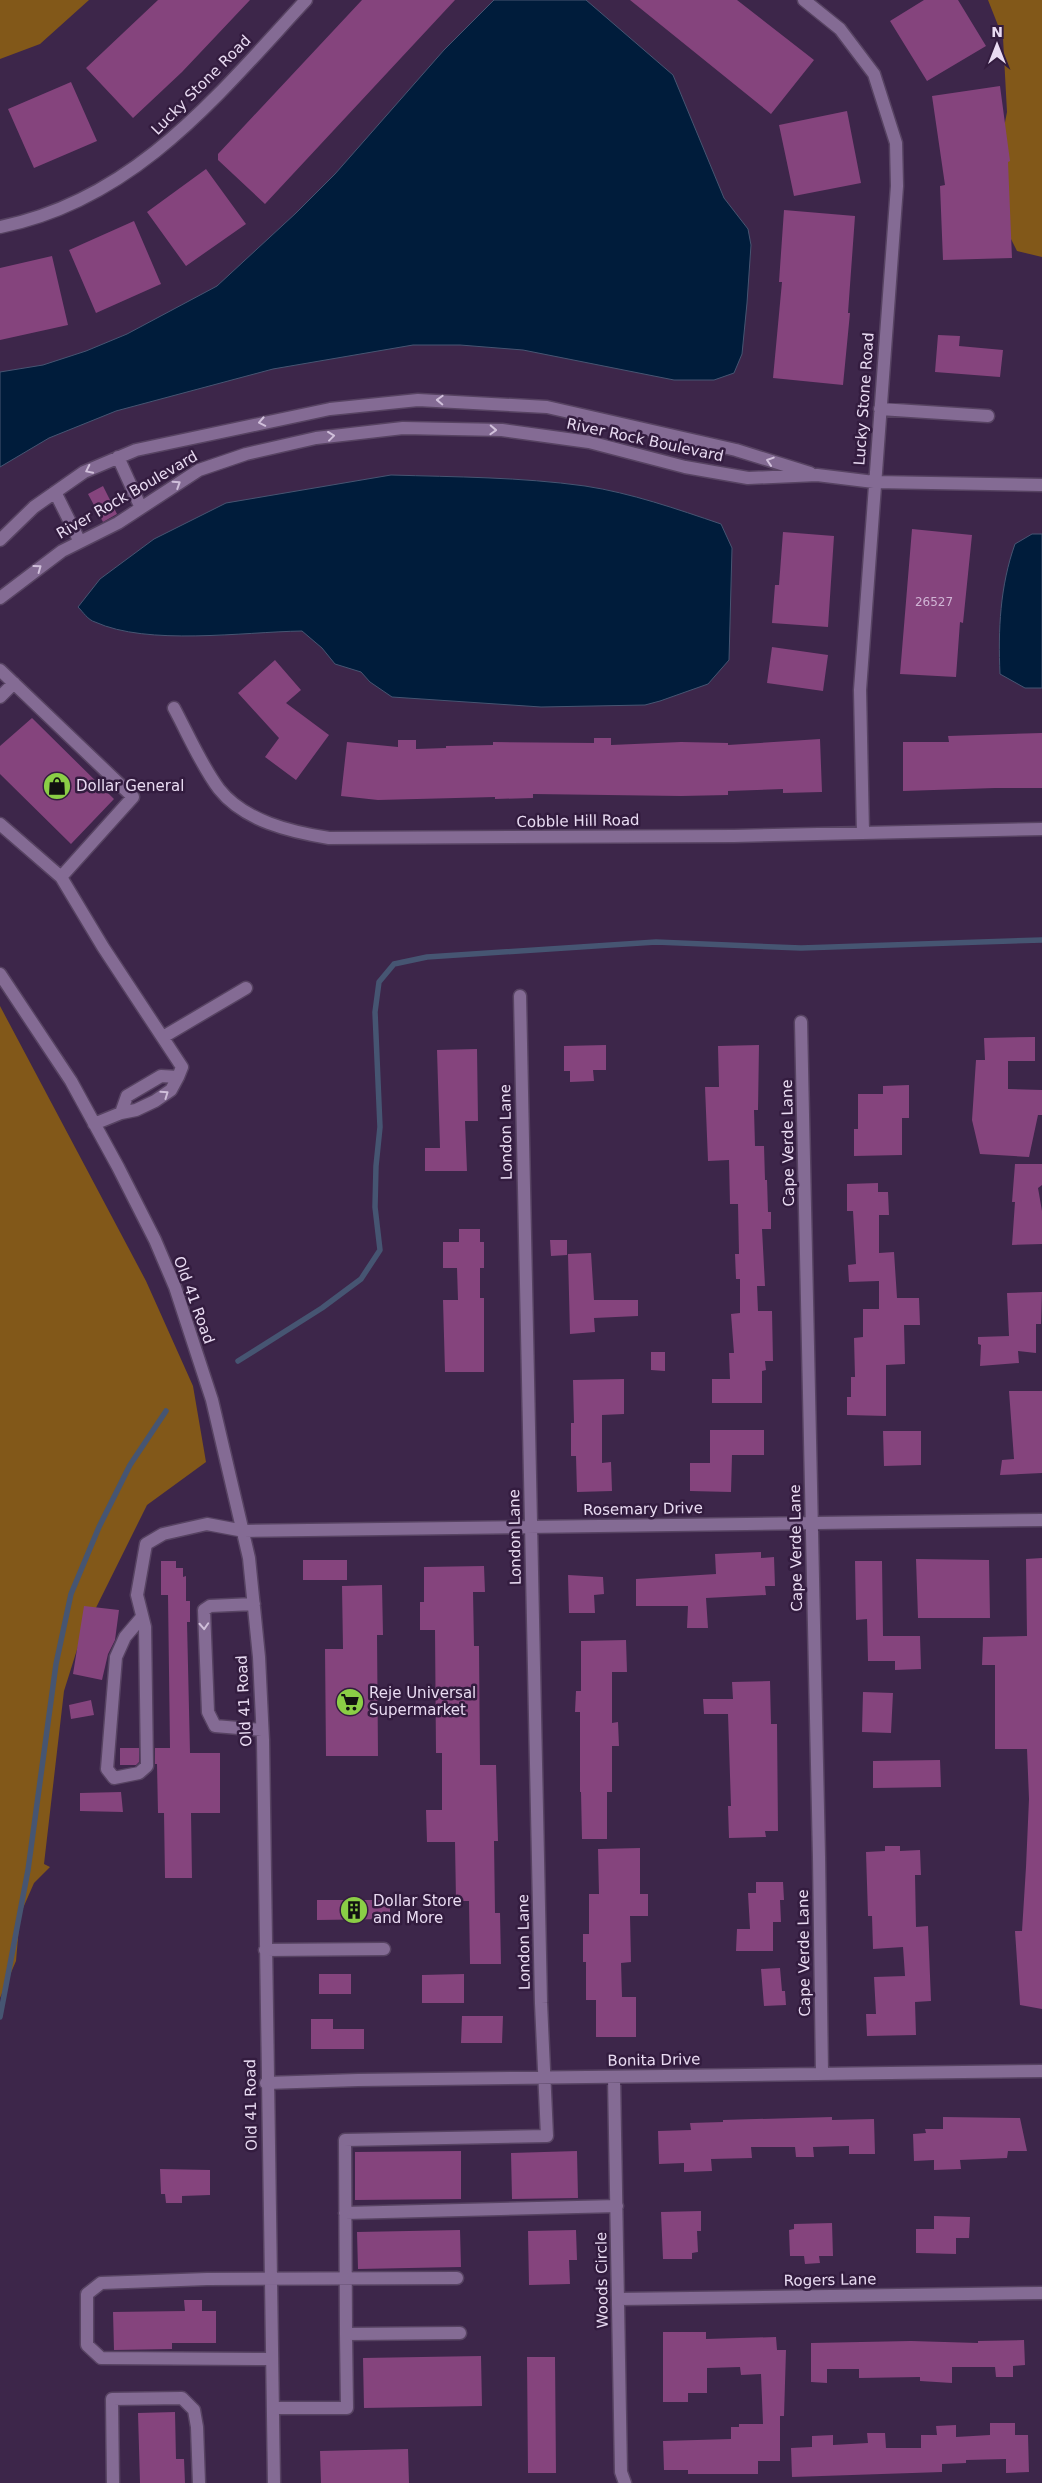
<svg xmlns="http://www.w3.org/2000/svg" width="1042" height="2483" font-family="'DejaVu Sans',sans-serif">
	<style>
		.forest { fill: #825819 }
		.water { fill: #001c3b; stroke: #465572 }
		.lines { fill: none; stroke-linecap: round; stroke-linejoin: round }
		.stream { stroke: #465572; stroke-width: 5.5 }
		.building { fill: #85447d }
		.minor-casing { stroke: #574362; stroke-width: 15 }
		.minor { stroke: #846b94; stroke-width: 12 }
		.oneway { stroke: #d0bfda }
		.labels { text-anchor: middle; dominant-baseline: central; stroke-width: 5; stroke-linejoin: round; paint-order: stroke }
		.number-label { font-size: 12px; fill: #d0b5d5 }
		.street-label { font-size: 15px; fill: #e9dbf2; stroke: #331c3f }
		.poi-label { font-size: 15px; fill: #e9dbf2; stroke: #331c3f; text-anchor: start }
	</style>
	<rect width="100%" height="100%" fill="#3d264a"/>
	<path class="forest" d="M0,0H89L40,44L0,59Z
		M988,0H1042V257L1017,251L1004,225L1000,148L1007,112L1003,38Z
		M0,1006L146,1281L193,1386L206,1462L147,1505L80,1640L64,1691L44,1864L50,1867L34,1883L20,1915L16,1961L0,1998Z"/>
	<path class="water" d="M494,0H586L673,75L724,198L748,229L751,245L747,303L742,354L734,373L714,380H674L523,350L460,345H413L273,369L116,411L49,438L0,467V372L43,365L86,351L127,334L217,286L296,213L335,174L444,50Z
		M391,475C456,477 520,477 585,486C631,493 677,509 721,524L732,548L729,660L708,684L660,701L645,705L541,707L392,697L370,682L361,672L335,664L322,648L302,631C242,632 148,646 95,622C88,620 83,612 78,607L100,579L154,539L226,503Z
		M1032,534H1042V688H1025L1000,674C998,630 1000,586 1015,544Z"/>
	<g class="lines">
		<path class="stream" d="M238,1361L322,1308L361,1279L380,1250L375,1207L376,1166L380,1127L375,1012L379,982L394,964L427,957L656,942L801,948L1042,940
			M0,2017L28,1870L56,1664L71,1594L99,1527L130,1465L166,1411"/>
	</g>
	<path class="building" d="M158,0H250L182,72L133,118L86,68Z
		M362,0H455L265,204L218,160V154Z
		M630,0H737L814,60L771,114Z
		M924,0H958L986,46L927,81L890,21Z
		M71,82L97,141L34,168L8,109Z
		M1000,86L1010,161L1008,162L1012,258L943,260L940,186L945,185L932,96Z
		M847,111L861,183L794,196L779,125Z
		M206,169L246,224L186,266L147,212Z
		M784,210L855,216L848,313H850L843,385L773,378L782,282H779Z
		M134,221L161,284L96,313L69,250Z
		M52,256L68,325L0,340V268Z
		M938,335L960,336L959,346L1003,350L1000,377L935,372Z
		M103,486L117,514L103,522L88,494Z
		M912,529L972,535L963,623L960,622L956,677L900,674Z
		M783,532L834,536L828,627L772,623L775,585H779Z
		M772,647L828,655L823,691L767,683Z
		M275,660L301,690L286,703L329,735L296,780L265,757L279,738L238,693Z
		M32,718L114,799L71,844L0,774V746Z
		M1042,733V788H995L903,791V742H949L948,736Z
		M594,738H611V745L681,742L728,743V745L820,739L822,792L783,793V789L728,791V795L681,796L533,794V798L495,799V797L378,800L341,796L347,742L398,747V740H416V749L446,748V746L493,745V742L594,743Z
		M1035,1037V1061H1008V1089L1042,1090V1115H1038L1029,1157L980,1154L972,1120L976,1060H985L984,1038Z
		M606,1045V1070H593L594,1081L570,1082V1071H564V1046Z
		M759,1045L758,1110H754L755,1146H764L765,1180H767L768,1212H771V1229H762L765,1286H757L758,1311H772L773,1361H765L766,1370L762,1371V1403H712V1379H730L729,1353H734L731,1314L740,1313V1279H736L735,1254H739L738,1204H730L729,1160L708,1161L705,1087H719L718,1046Z
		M477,1049L478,1121H465L467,1171H425V1148H440L437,1050Z
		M909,1085V1118H902V1155L854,1156V1129H858V1094H883V1086Z
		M1015,1164H1042V1185L1038,1188L1042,1211V1244L1012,1245L1015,1202H1012Z
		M878,1183V1192H888L889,1215H879V1253L894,1252L897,1298H919L920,1325H904L905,1364L886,1365V1416L847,1415V1397H851V1377H855L854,1338L863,1337V1309H879V1281L849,1282L848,1265L856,1264L853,1211H847V1184Z
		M459,1229H480V1242H484V1268H480V1298H484V1372H445L443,1300H458L457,1268H443V1242H459Z
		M550,1240H567V1255L551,1256Z
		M591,1253L594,1300H638V1316L594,1318L595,1332L570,1334L568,1254Z
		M1042,1292L1041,1324H1036V1353L1018,1351L1019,1363L980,1366L981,1345L978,1344V1337L1009,1336L1007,1293Z
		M651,1352H665V1371L651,1370Z
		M624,1379V1414L602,1415V1463L611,1462L612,1491L577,1492L576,1456H571V1423H574L573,1380Z
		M1009,1391H1042V1473L1000,1475L1002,1460L1014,1459Z
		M710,1430H764V1455H732L731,1492L690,1491V1463H710Z
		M883,1431H921V1465L884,1466Z
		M761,1552V1558L774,1557L775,1586H765L766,1595L706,1598L708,1628H687L688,1606H636V1579L716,1574L715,1554Z
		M1042,1558V2009L1020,2005L1015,1931H1022L1026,1867L1029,1799L1027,1749H995V1665H982L983,1637L1027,1636L1026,1559Z
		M916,1559L989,1560L990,1618H918Z
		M303,1560H347V1580H303Z
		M161,1561H176V1568H183V1577L186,1576V1601H190V1622H187L190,1753H220V1813H191L192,1878H165L164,1813H158L157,1764H155V1748H170L168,1595H161Z
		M855,1561H882L883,1636H920L921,1669L895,1670V1661H868L867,1619L856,1620Z
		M484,1566L485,1592H473L474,1646H479L480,1765H496L498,1841H494L495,1913H500L501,1964H470L469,1901H456L455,1842H427L426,1810H442V1753H436L435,1630H420V1602H424V1567Z
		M568,1575L603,1577L604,1594L594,1595L595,1613H569Z
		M382,1585L383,1635H377L378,1756H326L325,1649H343L342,1586Z
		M84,1606L119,1610L115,1640L108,1654L102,1680L73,1674Z
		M626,1640L627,1672H612V1723L618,1722L619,1746H612V1792H607V1839H582L581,1792H580V1712H575L576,1691H581V1641Z
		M770,1681L771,1724H777L778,1831H765L766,1837L729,1838L728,1806H731L728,1714H704L703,1699H733L732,1682Z
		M863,1692L893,1693L891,1733L862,1732Z
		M91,1700L94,1715L71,1719L69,1705Z
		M120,1748H139V1762L136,1765H120Z
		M940,1760L941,1787L873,1788V1761Z
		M121,1792L123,1812L80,1811V1793Z
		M885,1846H900V1851L920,1850L921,1875H915L916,1927L928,1926L931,2001L915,2002L916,2035L867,2036L866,2014H876L874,1977L905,1976L903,1947L873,1949L872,1916H868L866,1852L885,1851Z
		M640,1848V1894H648V1916H630L631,1962L621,1963L622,1997H636V2037H596V2000H586V1962H583V1934H589V1894H599L598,1849Z
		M756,1882H783L784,1900H780L781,1922H773V1951H736L737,1929H750L748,1893H756Z
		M317,1900H390V1919L317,1920Z
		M780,1968L782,1991H785L786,2005L764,2006L761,1969Z
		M319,1974H351V1994H319Z
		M464,1974V2003H422V1975Z
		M462,2016H503L502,2043H461Z
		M311,2019H333V2029H364V2049H311Z
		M832,2117V2120L874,2119L875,2154H849V2146L813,2147L814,2157H796L795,2147H751L752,2158L711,2159L712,2171L684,2172V2163L659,2164L658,2131L691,2130L690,2123L723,2122V2120Z
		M943,2117L1020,2118L1027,2151H1008L1007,2158L960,2160L961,2169L934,2170V2160L914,2161L913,2134L926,2133L925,2129H943Z
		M461,2151V2199L355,2200V2152Z
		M577,2151L578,2198L512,2199L511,2153Z
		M160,2169L210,2170V2195L182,2196V2203H166L165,2194H161Z
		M701,2211V2231H697L698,2252L692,2253V2259H663L661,2212Z
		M934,2216L970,2217L969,2238H956V2254L916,2253V2229H934Z
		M832,2223L833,2256H819L820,2263L805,2264L804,2256H790L789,2230L794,2229V2224Z
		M460,2230L461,2267L358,2269L357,2232Z
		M576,2230L577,2260H569L570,2284L529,2285L528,2231Z
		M184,2300H202V2311H216V2343H172V2349L114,2350L113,2312L185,2311Z
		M663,2332H706V2339L776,2337L777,2350H786L784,2416H780V2461H758V2474H688V2470H664L663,2441L731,2439V2427H739V2424H763L761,2374L741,2375L740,2367L707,2368V2393H688V2402H663Z
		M1024,2340L1025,2365L1013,2366V2377H996L995,2367H952V2383L920,2381V2377L859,2378V2369H827V2383L811,2382V2343L911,2341L978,2343V2341Z
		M481,2356L482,2406L364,2408L363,2358Z
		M527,2357H555L556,2473H528Z
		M175,2412L176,2459H184L185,2483H140L138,2413Z
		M990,2423H1015V2435H1028L1029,2472L1006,2473V2459L966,2460V2463L942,2464V2472L792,2477L791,2448L812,2447V2436L833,2435V2445L868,2443L867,2433H885L886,2448H921V2435H937L936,2426L956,2425V2437L990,2435Z
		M408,2449L409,2483H321L320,2451Z"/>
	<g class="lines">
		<defs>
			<path id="minor" d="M804,0L840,29L874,74L896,143L897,186L860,690L863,833
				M0,227C135,200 217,96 306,0
				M880,409L988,416
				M118,457L141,508
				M55,492L80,542
				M0,540L34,507L84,472L136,450L330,409L418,400L547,407L736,450L810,473
				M0,598L62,551L118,523L199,470L246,454L316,438L403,428L502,430L589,442L685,467L748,478L817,475L874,482L1042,485
				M0,670L133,797L61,877L0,824
				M0,697L14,683
				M174,708C188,734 201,765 219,789C244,821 291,832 329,838L734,836L1042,829
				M61,877L103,947L182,1067L178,1077
				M0,974L71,1081L118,1167L155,1240L175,1287L212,1400L249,1558L259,1657L263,1740L274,2483
				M801,1022L819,1857L822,2074
				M163,1037L246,988
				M94,1124L121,1113L136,1110L155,1101L171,1090L178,1077L161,1076L127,1096L121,1113
				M254,1604L210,1606L204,1610L208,1712L215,1726L262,1730
				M142,1617L125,1637L116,1657L107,1769L114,1778L139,1773L147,1766L145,1627L137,1595L146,1544L163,1534L207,1524L244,1531L1042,1520
				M265,1950L384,1949
				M614,2077L621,2472L625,2483
				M266,2083L358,2080L1042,2071
				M345,2213L617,2206
				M619,2299L1042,2293
				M346,2334L345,2140L547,2136L541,2003L520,996
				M272,2359L101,2358L87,2345V2294L101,2283L207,2279L457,2278
				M273,2408H347L346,2334L460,2333
				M113,2483L112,2399L182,2398L194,2410L197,2427L199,2483"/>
		</defs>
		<use href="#minor" class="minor-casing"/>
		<use href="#minor" class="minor"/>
	</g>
	<defs><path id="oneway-chevron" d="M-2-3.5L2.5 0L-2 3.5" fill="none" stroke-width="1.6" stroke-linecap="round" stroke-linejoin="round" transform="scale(1.25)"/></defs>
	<g class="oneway">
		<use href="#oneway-chevron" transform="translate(440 400) rotate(-178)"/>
		<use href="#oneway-chevron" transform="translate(262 422) rotate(169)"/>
		<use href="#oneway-chevron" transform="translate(493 430) rotate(2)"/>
		<use href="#oneway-chevron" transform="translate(331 436) rotate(-7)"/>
		<use href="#oneway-chevron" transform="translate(770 461) rotate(-162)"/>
		<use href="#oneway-chevron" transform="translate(89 470) rotate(154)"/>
		<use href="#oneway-chevron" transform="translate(177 484) rotate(-33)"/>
		<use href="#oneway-chevron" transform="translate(38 568) rotate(-36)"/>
		<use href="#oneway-chevron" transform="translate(165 1094) rotate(-35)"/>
		<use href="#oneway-chevron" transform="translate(204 1626) rotate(87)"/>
	</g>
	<defs>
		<symbol id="shop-disc" viewBox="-11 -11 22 22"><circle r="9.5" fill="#8bce46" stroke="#331c3f"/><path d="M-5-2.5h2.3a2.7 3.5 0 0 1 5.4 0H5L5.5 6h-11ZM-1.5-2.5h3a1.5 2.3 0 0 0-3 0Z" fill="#111"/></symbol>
		<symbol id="supermarket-disc" viewBox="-11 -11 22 22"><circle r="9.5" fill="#8bce46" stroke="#331c3f"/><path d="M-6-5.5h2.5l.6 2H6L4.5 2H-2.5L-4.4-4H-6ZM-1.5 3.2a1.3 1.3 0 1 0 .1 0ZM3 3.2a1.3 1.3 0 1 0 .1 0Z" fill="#111"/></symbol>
		<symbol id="building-disc" viewBox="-11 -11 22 22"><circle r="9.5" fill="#8bce46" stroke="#331c3f"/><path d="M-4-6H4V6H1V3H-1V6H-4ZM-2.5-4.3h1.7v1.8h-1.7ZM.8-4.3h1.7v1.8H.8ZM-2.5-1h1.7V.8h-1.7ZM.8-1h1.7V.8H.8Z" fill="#111"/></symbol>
	</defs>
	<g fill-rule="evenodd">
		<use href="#shop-disc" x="41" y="770" width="32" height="32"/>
		<use href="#supermarket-disc" x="334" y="1686" width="32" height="32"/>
		<use href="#building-disc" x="338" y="1894" width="32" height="32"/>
	</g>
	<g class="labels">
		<g class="number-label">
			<text x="934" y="602">26527</text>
		</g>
		<g class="street-label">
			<text transform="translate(201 85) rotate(-45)">Lucky Stone Road</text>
			<text transform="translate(864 399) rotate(-86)">Lucky Stone Road</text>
			<text transform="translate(645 440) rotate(12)">River Rock Boulevard</text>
			<text transform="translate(127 495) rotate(-30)">River Rock Boulevard</text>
			<text transform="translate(578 821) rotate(-1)">Cobble Hill Road</text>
			<text transform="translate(506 1132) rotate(-91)">London Lane</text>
			<text transform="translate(788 1143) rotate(-91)">Cape Verde Lane</text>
			<text transform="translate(194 1300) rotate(70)">Old 41 Road</text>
			<text transform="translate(643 1509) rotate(-1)">Rosemary Drive</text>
			<text transform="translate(515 1537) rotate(-91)">London Lane</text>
			<text transform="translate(796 1548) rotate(-91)">Cape Verde Lane</text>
			<text transform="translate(244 1701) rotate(-93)">Old 41 Road</text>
			<text transform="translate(524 1942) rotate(-91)">London Lane</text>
			<text transform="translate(804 1953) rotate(-91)">Cape Verde Lane</text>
			<text transform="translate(654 2060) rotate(-1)">Bonita Drive</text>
			<text transform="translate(251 2105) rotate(-91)">Old 41 Road</text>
			<text transform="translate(602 2280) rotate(-91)">Woods Circle</text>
			<text transform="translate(830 2280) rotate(-1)">Rogers Lane</text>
		</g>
		<g class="poi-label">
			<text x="76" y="786">Dollar General</text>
			<text x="369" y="1693">Reje Universal<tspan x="369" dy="17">Supermarket</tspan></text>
			<text x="373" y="1901">Dollar Store<tspan x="373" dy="17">and More</tspan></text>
		</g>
	</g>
	<g transform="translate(997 45)" stroke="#331c3f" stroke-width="4" paint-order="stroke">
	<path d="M0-4L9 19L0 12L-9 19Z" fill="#e9dbf2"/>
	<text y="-8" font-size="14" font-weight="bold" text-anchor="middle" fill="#e9dbf2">N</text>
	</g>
</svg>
